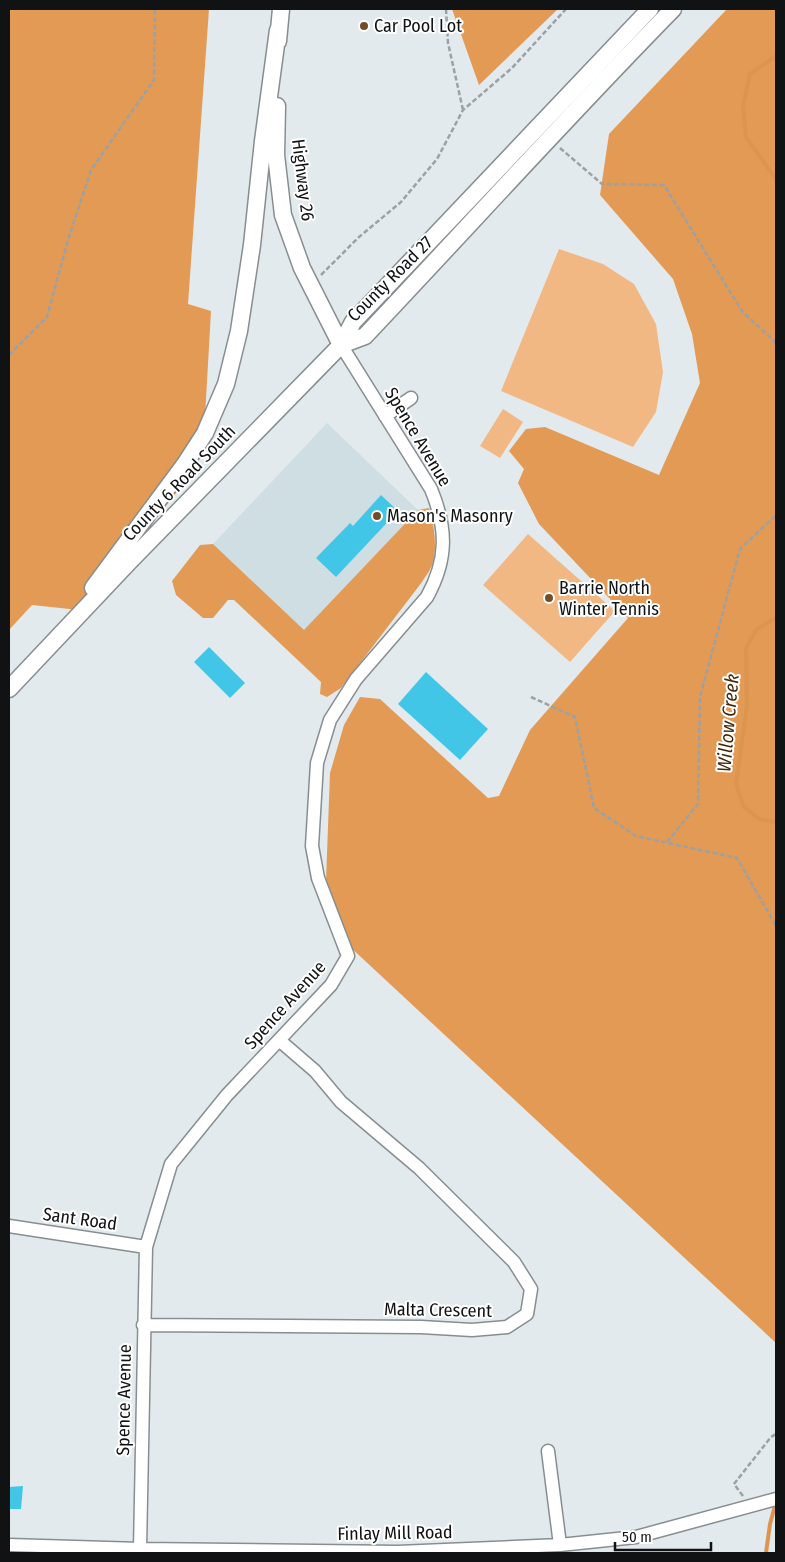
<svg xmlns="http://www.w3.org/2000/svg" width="785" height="1562" font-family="'Fira Sans Condensed',sans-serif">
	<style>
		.built { fill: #cfdee3 }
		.green { fill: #f1b883 }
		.forest { fill: #e29a55 }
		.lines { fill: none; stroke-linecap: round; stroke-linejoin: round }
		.stream { stroke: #dc954f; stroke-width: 4 }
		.building { fill: #42c6e8 }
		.minor-casing { stroke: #888e90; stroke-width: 15 }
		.major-casing { stroke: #888e90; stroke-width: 19 }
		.path { stroke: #9ca1a3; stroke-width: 2.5; stroke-dasharray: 5 2.5; stroke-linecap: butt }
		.minor { stroke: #fff; stroke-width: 12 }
		.major { stroke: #fff; stroke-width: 16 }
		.poi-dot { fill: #734d29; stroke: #fff; stroke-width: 2 }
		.labels { text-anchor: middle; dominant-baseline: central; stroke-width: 4; stroke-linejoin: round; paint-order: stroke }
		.poi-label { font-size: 18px; fill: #101213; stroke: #fff; text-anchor: start }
		.street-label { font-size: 18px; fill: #101213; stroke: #fff }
		.water-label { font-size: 19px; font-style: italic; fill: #432608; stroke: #fff }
	</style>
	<rect width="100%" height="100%" fill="#e3eaed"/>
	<path class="built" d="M327,423L418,510L304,631L213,544Z"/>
	<path class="green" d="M559,249L603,264L634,284L656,324L663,372L656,412L633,447L501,391Z
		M503,409L523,422L500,458L480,446Z
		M528,534L615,611L570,662L483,585Z"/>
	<path class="forest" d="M9,9H209L188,304L211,311L203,452L174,496L79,610L32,605L9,630Z
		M452,9H558L479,85Z
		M727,9H776V1343L348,945L326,881L330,773L344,725L360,697L380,699L488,798L499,796L530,730L628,618L539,524L518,483L524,469L509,451L526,429L545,427L659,475L700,383L692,334L673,279L600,195L609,134Z
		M429,508C434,526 438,546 432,565C430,571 425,577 422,582L341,688L327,697L320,694L321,682L234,600H228L213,618H203L176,595L172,581L200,545L213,544L304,630L418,510Z"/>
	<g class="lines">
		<path class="stream" d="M776,56L750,74L743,106L746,137L776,179
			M776,618L757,629L746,648L747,705L736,784L744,807L759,819L776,822
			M766,1553L770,1524L776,1502"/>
	</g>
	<path class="building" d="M381,495L398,511L336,577L316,558L350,523L353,526Z
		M209,647L245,683L230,698L194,662Z
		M426,672L488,729L460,760L398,704Z
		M23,1486L21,1509H9V1487Z"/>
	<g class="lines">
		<defs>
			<path id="minor" d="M385,416L411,398
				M9,1226L146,1247
				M143,1325L421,1327L472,1330L507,1327L527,1314L531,1289L514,1262L419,1168L341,1102L315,1071L279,1040
				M548,1451L560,1545
				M9,1545L140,1549L398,1552L560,1545L636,1537L776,1499
				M140,1549L146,1247L171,1164L227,1095L331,985L348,956L318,878L312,846L317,763L330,720L356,679L427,597C448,559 447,528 431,489L341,345"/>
			<path id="major" d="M278,41L281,9
				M277,106L276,155L283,215L302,268L341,345
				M341,345L365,336C468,227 568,116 673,9
				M93,588L185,464L205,433L226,384L239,331L252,245L263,141L278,30
				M9,689L129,562L341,345L353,322L650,9"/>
		</defs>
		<use href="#minor" class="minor-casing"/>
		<use href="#major" class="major-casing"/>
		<path class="path" d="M446,9L448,43L463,110
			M560,148L602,184L664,185L742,311L776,343
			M321,275L359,237L401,202L437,159L463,110L512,68L566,9
			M9,355L47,317L68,240L91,170L154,80L155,9
			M531,697L575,717L594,808L636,836L737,858L776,926
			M667,842L698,804L700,697L740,549L776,515
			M743,1496L734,1484L771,1437L776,1434"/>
		<use href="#minor" class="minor"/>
		<use href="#major" class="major"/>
	</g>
	<g class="poi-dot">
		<circle cx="364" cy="26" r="5"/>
		<circle cx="377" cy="516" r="5"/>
		<circle cx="549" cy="598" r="5"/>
	</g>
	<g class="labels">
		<g class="poi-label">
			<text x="374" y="26">Car Pool Lot</text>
			<text x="387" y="516">Mason's Masonry</text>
			<text x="559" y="588">Barrie North<tspan x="559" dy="21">Winter Tennis</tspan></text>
		</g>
		<g class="street-label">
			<text transform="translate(303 180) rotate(83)">Highway 26</text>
			<text transform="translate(390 279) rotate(-45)">County Road 27</text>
			<text transform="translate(418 437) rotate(59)">Spence Avenue</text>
			<text transform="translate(179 483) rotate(-46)">County 6 Road South</text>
			<text transform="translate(285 1005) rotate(-48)">Spence Avenue</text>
			<text transform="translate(80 1219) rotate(8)">Sant Road</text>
			<text transform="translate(438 1310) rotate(1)">Malta Crescent</text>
			<text transform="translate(124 1400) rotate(-89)">Spence Avenue</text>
			<text transform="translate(395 1533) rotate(-1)">Finlay Mill Road</text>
		</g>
		<g class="water-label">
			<text transform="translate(728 723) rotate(-85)">Willow Creek</text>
		</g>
	</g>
	<rect width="785" height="1562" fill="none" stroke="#101213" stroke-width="20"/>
	<path d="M615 1542v8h96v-8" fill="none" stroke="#101213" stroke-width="2.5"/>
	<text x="622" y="1542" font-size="15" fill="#101213" stroke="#ffffff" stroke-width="4" paint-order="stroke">50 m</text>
</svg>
